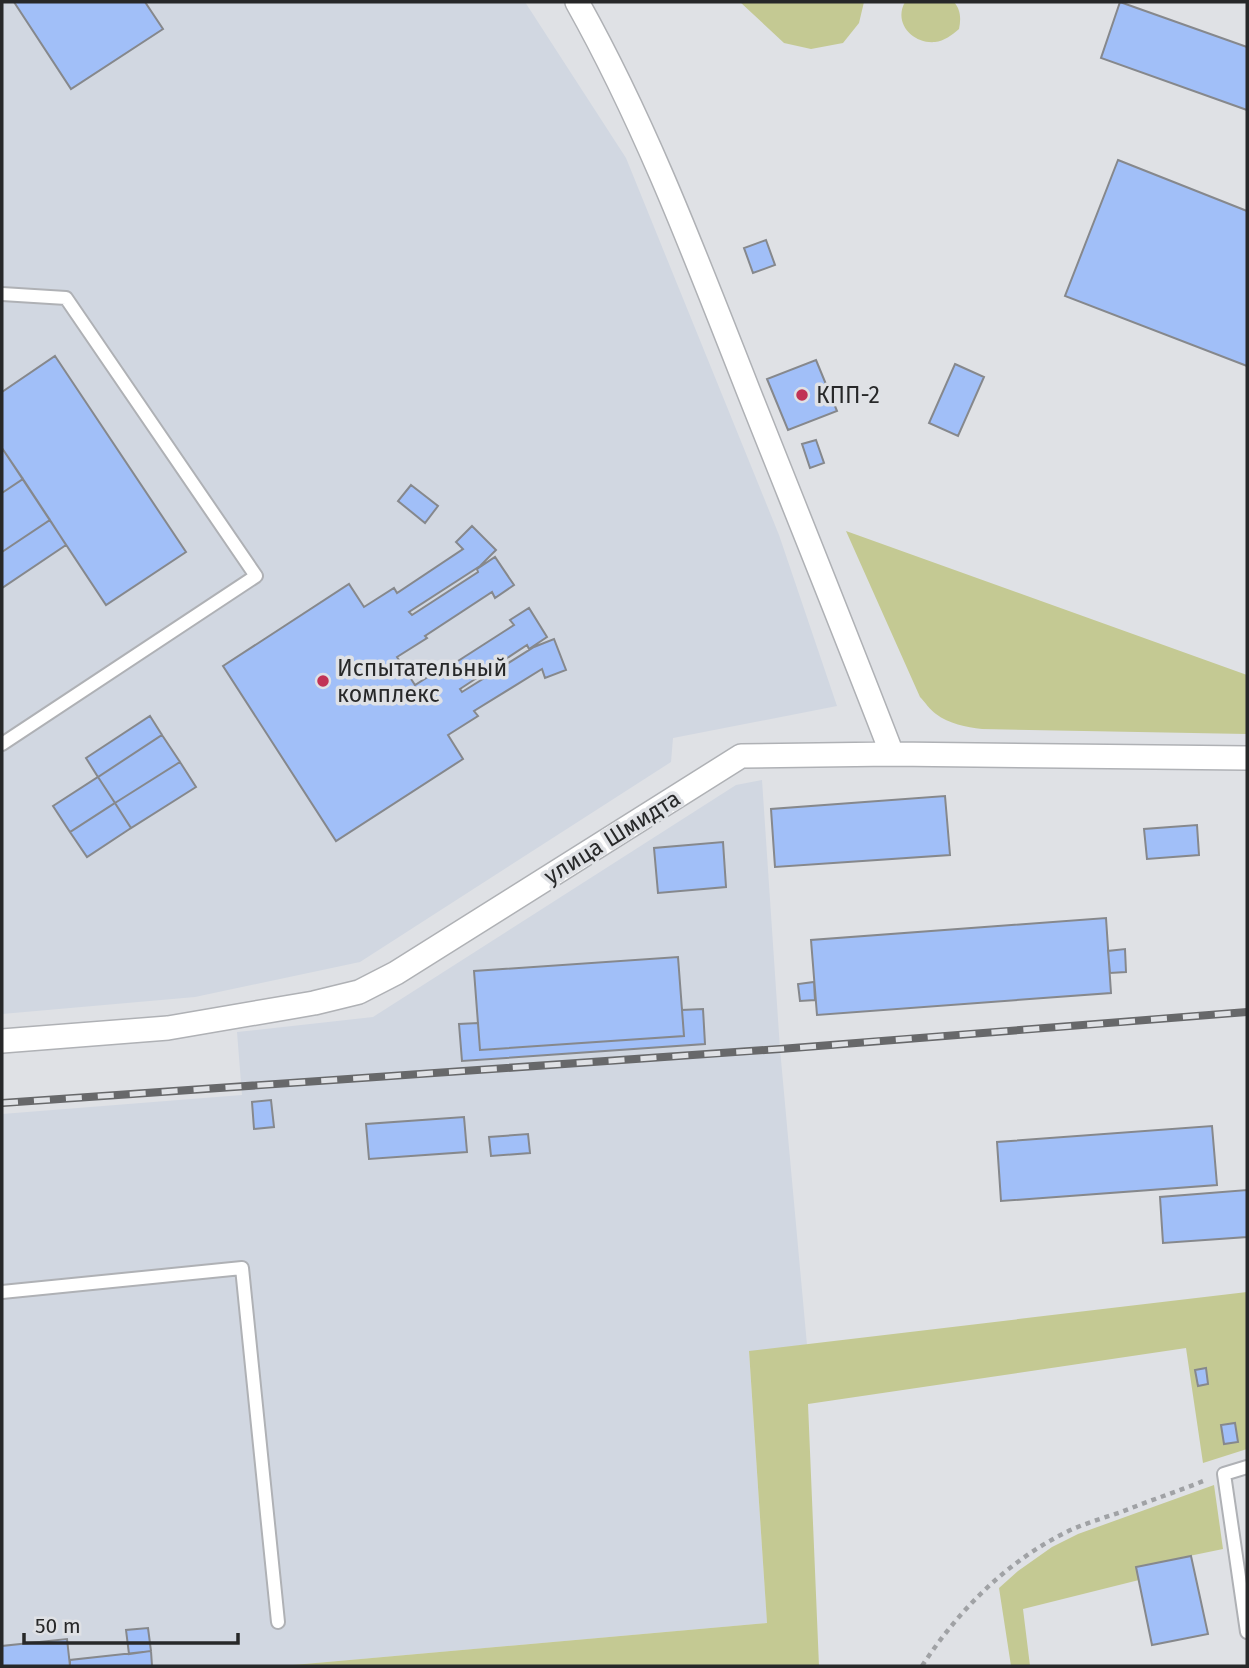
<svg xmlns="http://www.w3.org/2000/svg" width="1249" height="1668" viewBox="0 0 1249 1668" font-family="'Fira Sans',sans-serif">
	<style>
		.built { fill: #d1d7e1 }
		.green { fill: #c4c993 }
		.building { fill: #a1bff8; stroke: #86888c; stroke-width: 2 }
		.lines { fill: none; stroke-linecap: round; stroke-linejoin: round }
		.lane-casing { stroke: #afb1b5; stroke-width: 16 }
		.street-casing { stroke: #afb1b5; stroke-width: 26 }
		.path { stroke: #a0a2a5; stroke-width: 4.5; stroke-dasharray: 5 5; stroke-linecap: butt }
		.lane { stroke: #fff; stroke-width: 12 }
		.street { stroke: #fff; stroke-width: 23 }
		.rail-casing { stroke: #67686a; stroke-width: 8 }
		.rail { stroke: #dfe1e5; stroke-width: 5; stroke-dasharray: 16; stroke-linecap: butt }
		.poi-dot { fill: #c13255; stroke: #dfe1e5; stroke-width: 2.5 }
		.labels { text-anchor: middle; stroke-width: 7; stroke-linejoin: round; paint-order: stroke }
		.poi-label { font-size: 23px; fill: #272829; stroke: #dfe1e5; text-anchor: start }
		.street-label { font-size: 23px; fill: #272829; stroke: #dfe1e5 }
	</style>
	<rect width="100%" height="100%" fill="#dfe1e5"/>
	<!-- built -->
	<path class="built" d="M2 2H525L626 158 779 535 837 706 673 738 671 762 360 962 195 997 2 1014Z
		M762 780 780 1049 807 1345 749 1352 767 1623 282 1666H2V1114L242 1095 237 1032 373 1017 736 785Z"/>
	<!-- green -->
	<path class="green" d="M740 2H864L859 23 843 43 811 49 784 43Z
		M905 2H954C961 10 961 19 959 29 952 35 944 41 935 42 913 44 893 23 905 2Z
		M846 531 1247 675V734L982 729C966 727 949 724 936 714 930 710 925 702 920 697Z
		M1247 1292V1449L1203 1463 1186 1348 808 1404 819 1666H282L767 1623 749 1351Z
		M1214 1485 1223 1549 1136 1567 1139 1580 1023 1609 1030 1666H1011L999 1588 1018 1571 1052 1547 1078 1534Z"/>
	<!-- building -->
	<path class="building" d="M14 2H145L163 29 71 89Z
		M1120 2 1247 47V110L1101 58Z
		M1118 160 1247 211V366L1065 296Z
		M766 240 775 265 753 273 744 248Z
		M55 356 186 552 106 605 2 448V392Z
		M816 360 837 411 788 430 767 379Z
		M955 364 984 377 958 436 929 423Z
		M816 440 824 463 810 468 802 444Z
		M2 448 23 479 2 493Z
		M23 479 50 520 2 552V493Z
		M411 485 438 506 425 523 398 501Z
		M50 520 66 545 2 588V552Z
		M472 526 496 550 480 566 409 612 412 615 478 572 477 569 495 557 514 585 495 598 492 592 425 636 427 638 397 657 415 685 445 666 447 668 514 625 510 620 529 608 547 637 529 649 527 645 460 689 462 692 534 647 554 639 566 670 545 678 542 669 474 711 478 716 448 735 463 759 336 841 223 666 349 584 364 607 394 588 397 593 463 549 456 542Z
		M150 716 162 735 98 777 86 758Z
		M162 735 180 762 115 803 98 777Z
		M180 762 196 787 131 828 115 803Z
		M98 777 115 803 70 832 53 806Z
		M945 796 950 855 775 867 771 809Z
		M115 803 131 828 87 857 70 832Z
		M1197 825 1199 855 1147 859 1144 829Z
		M723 842 726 887 658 893 654 848Z
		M1106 918 1111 993 817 1015 811 940Z
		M1125 949 1126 972 1110 973 1108 951Z
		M678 957 684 1036 480 1050 474 971Z
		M814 982 815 1000 800 1001 798 984Z
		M703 1009 705 1044 462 1061 459 1024 478 1023 480 1050 684 1036 682 1010Z
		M271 1100 274 1127 254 1129 252 1102Z
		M464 1117 467 1152 369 1159 366 1124Z
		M1212 1126 1217 1185 1001 1201 997 1142Z
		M528 1134 530 1153 491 1156 489 1137Z
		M1247 1190V1237L1163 1243 1160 1197Z
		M1206 1368 1208 1384 1198 1386 1195 1370Z
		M1235 1423 1238 1442 1224 1444 1221 1425Z
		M1191 1556 1208 1634 1152 1645 1136 1567Z
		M148 1628 151 1651 129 1654 126 1630Z
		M67 1639 70 1666H2V1646Z
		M151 1651 152 1666H70V1660Z"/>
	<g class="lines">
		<defs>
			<path id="lane" d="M2 294 66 298 256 576 2 744
				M2 1292 242 1268 278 1622
				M1247 1467 1224 1474 1247 1632"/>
			<path id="street" d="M577 2C646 125 696 258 748 390 796 511 845 632 892 754
				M2 1041 168 1028 314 1003 359 992 396 973 741 756 892 754 1247 758"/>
		</defs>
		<!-- lane casing -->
		<use href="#lane" class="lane-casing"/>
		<!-- street casing -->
		<use href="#street" class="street-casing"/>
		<!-- path -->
		<path class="path" d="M922 1666C960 1608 1011 1557 1075 1528 1090 1522 1106 1517 1121 1512 1149 1501 1178 1491 1206 1480"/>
		<!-- lane -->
		<use href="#lane" class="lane"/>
		<!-- street -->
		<use href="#street" class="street"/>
		<defs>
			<path id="rail" d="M2 1103 780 1049 1247 1012"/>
		</defs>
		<!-- rail casing -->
		<use href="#rail" class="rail-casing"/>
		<!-- rail -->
		<use href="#rail" class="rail"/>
	</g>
	<!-- markers -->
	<g class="poi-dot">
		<circle cx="802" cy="395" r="7"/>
		<circle cx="323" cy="681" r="7"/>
	</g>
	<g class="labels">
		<!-- poi labels -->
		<g class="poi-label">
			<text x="816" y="403">КПП-2</text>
			<text x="337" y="676">Испытательный<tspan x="337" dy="26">комплекс</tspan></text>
		</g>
		<!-- street labels -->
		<g class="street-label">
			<text transform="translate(612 837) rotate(-32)" y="8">улица Шмидта</text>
		</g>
	</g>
	<!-- border -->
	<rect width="1249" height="1668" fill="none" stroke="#272829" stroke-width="7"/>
	<!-- scale -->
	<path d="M24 1633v10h214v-10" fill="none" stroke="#272829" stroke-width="3.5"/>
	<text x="35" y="1633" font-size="21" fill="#272829" stroke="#dfe1e5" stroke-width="5" paint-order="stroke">50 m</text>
</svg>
